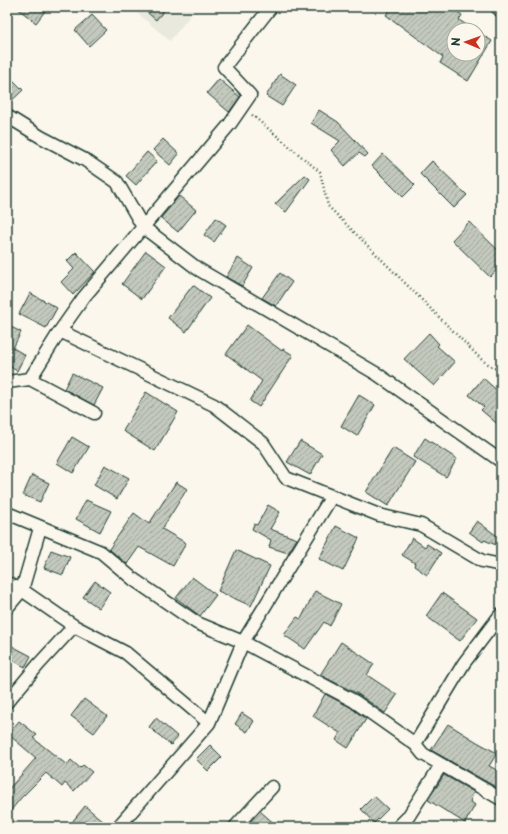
<svg xmlns="http://www.w3.org/2000/svg" width="508" height="834" viewBox="0 0 508 834" font-family="'Playpen Sans',sans-serif">
	<style>
		.built { fill: #eae9de }
		.building { fill: url(#building-hatch); stroke: #1f3d34 }
		.lines { fill: none; stroke-linecap: round; stroke-linejoin: round }
		.street-casing { stroke: #1f3d34; stroke-width: 15 }
		.path { stroke: #1f3d34; stroke-width: 2.5; stroke-dasharray: 1 3; stroke-linecap: butt }
		.street { stroke: #fbf7ec; stroke-width: 12 }
	</style>
	<defs>
		<pattern id="building-hatch" width="6" height="6" patternUnits="userSpaceOnUse"><rect width="6" height="6" fill="#c4c9be"/><path d="M-1 1l2-2M0 6l6-6M5 7l2-2" fill="none" stroke="#9fa49b"/></pattern>
	</defs>
	<rect width="100%" height="100%" fill="#fbf7ec"/>
	<filter id="ink" filterUnits="userSpaceOnUse"><feTurbulence type="fractalNoise" baseFrequency=".025" numOctaves="2"/><feDisplacementMap in="SourceGraphic" scale="8" xChannelSelector="R" yChannelSelector="G"/><feConvolveMatrix kernelMatrix="1 2 1 2 8 2 1 2 1" color-interpolation-filters="sRGB"/></filter>
	<g filter="url(#ink)">
		<!-- built -->
		<path class="built" d="M130 7H197L170 41Z"/>
		<!-- building -->
		<path class="building" d="M16 7H48L36 23Z
			M141 7H167L156 20Z
			M391 7H450L462 15 459 20 474 30H454V54H478V32L492 41 468 81 440 63 443 57 386 15Z
			M92 15 106 30 89 46 75 30Z
			M7 74 23 90 7 105Z
			M280 74 296 85 282 106 266 96Z
			M219 79 240 97 229 112 207 93Z
			M319 110 338 122 368 154 365 157 359 153 345 166 331 150 340 141 311 123Z
			M163 139 179 154 170 165 153 150Z
			M147 152 157 161 136 185 126 176Z
			M383 154 415 185 403 197 372 166Z
			M432 161 467 195 454 208 420 174Z
			M305 175 310 179 286 212 275 204Z
			M179 196 196 210 178 232 161 218Z
			M216 218 226 225 214 242 204 235Z
			M469 222 501 253V265L490 277 452 240Z
			M146 251 166 266 142 299 122 284Z
			M76 252 95 272 73 295 61 282 74 269 67 261Z
			M238 258 253 268 242 286 226 277Z
			M280 273 292 282 276 306 262 298Z
			M193 285 210 298 186 332 168 318Z
			M30 293 57 308 46 328 19 314Z
			M7 325 21 332 13 348 25 355 17 371 7 365Z
			M247 325 282 351 283 349 293 355 259 407 250 401 262 381 226 354Z
			M429 333 439 344 437 346 455 362 434 386 404 359Z
			M72 373 103 388 94 405 64 389Z
			M483 378 501 394V427L481 410 484 407 469 395Z
			M146 392 178 412 155 451 123 431Z
			M359 395 375 405 357 436 341 426Z
			M72 437 89 447 73 473 57 463Z
			M425 438 457 459 446 477 413 457Z
			M300 441 322 454 310 475 287 462Z
			M393 448 415 462 388 506 366 492Z
			M105 465 129 478 117 499 94 485Z
			M32 475 49 483 40 502 23 495Z
			M176 482 187 489 162 529 186 543 173 566 139 547 127 564 109 549 134 513 149 524Z
			M86 500 111 511 100 532 76 519Z
			M268 505 280 512 270 529 297 539 288 553 269 547 271 540 252 529 254 524 257 525Z
			M477 521 501 539V547L484 540 483 542 469 532Z
			M336 526 359 538 343 571 319 559Z
			M412 538 425 547 427 544 441 553 427 575 414 566 415 563 402 555Z
			M51 550 70 557 63 575 44 568Z
			M236 550 270 566 251 606 218 591Z
			M192 577 216 595 200 616 176 598Z
			M95 581 110 592 99 608 83 597Z
			M315 591 341 604 330 626 324 622 305 649 284 635 297 617 301 619Z
			M442 593 477 618 460 641 426 616Z
			M341 642 374 664 367 675 397 695 385 713 358 694 320 675Z
			M12 646 31 656 25 667 7 657V654Z
			M325 694 350 707 366 719 348 748 336 740 340 733 313 716Z
			M84 699 107 716 94 733 71 716Z
			M242 713 254 721 247 732 235 724Z
			M156 718 178 737 171 745 149 727Z
			M19 721 37 735 33 738 67 765 71 760 80 768 83 765 92 772 74 791 65 783 62 787 46 773 21 798 7 815V791L36 758 8 734Z
			M448 724 477 742 497 753 489 766 501 772V790L431 750Z
			M210 745 222 757 208 771 196 759Z
			M444 775 474 792 470 801 475 805 465 823 428 800Z
			M374 796 388 809 374 823 361 809Z
			M85 806 110 827H68Z
			M260 811 278 827H245Z"/>
		<g class="lines">
			<defs>
				<path id="street" d="M497 7 501 11
					M7 116 41 137 85 160 117 182 143 227 198 269 377 374 501 461
					M60 331 214 405 263 443 286 478 379 515 421 525 482 561 501 565
					M30 379 94 413
					M7 382 30 379 60 331 84 297 230 124 250 95 224 67 271 7
					M7 513 101 552 133 579 197 623 243 642 354 701 415 744 464 663 501 614
					M7 583 22 590 74 626 126 653 209 723
					M7 608 22 590 40 528
					M7 702 39 664 74 626
					M415 744 423 754 501 799
					M118 827 209 723 243 642 332 496
					M235 827 272 787
					M398 827 408 817 441 765"/>
			</defs>
			<!-- street casing -->
			<use href="#street" class="street-casing"/>
			<!-- path -->
			<path class="path" d="M252 115 320 172 328 206 482 360 494 368 501 369"/>
			<!-- street -->
			<use href="#street" class="street"/>
		</g>
	</g>
	<!-- margin -->
	<rect width="508" height="834" fill="none" stroke="#fbf7ec" stroke-width="24"/>
	<rect x="12" y="12" width="484" height="810" fill="none" stroke="#1f3d34" stroke-width="1.5" filter="url(#ink)"/>
	<!-- north arrow -->
	<g transform="translate(466 42) rotate(272)"><circle r="19" fill="#fbf7ec" stroke="#a3ada2"/>
	<path d="M0-3L7 15L0 10L-7 15Z" fill="#c8321e"/>
	<text y="-6" font-size="11" font-weight="bold" text-anchor="middle" fill="#1f3d34">N</text>
	</g>
</svg>
